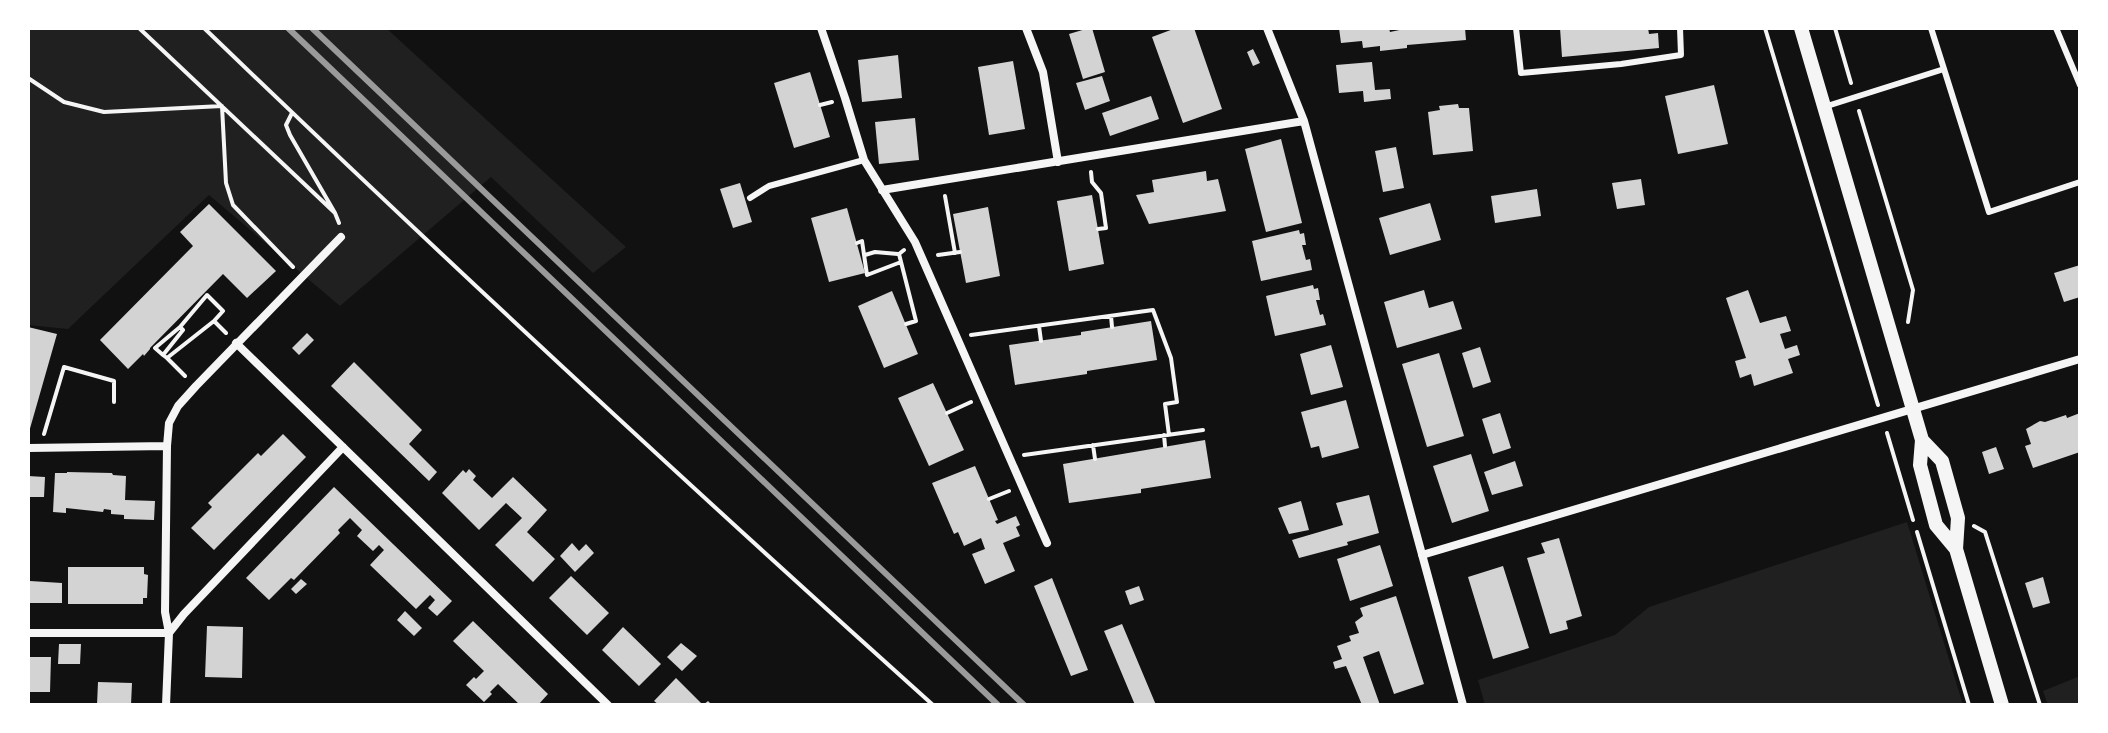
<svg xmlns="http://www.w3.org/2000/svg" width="2108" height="733" viewBox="0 0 2108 733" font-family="'Archivo Narrow',sans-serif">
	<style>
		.green { fill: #202020 }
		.building { fill: #d3d3d3 }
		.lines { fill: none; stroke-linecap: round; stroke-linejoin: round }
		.path { stroke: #f5f5f5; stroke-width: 4 }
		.service { stroke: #f5f5f5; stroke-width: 6 }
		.minor { stroke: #f5f5f5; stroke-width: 8 }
		.tertiary { stroke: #f5f5f5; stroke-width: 14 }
		.rail { stroke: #9a9a9a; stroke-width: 6 }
	</style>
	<rect width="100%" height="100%" fill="#111"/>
	<!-- green -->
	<path class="green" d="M28 28H386L626 247 593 273 491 177 340 306 209 195 68 329 28 325Z
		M1907 522 1963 705H1485L1478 680 1615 635 1649 607Z
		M2080 676V705H2048L2043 691Z"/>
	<!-- building -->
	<path class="building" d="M1089 28H1092L1105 72 1083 79 1069 34Z
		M1176 28H1194L1222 109 1183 123 1152 37Z
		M1339 28H1389L1390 32 1409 28H1465L1466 40 1407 45V48L1380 51V46L1363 48 1362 41 1341 43Z
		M1560 28H1648L1649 34 1658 33 1659 48 1562 57Z
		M1253 49 1260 63 1253 66 1247 52Z
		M898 55 902 98 862 102 858 60Z
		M1013 61 1025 129 989 135 978 67Z
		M1372 62 1375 90 1390 89 1391 99 1364 102 1363 91 1339 93 1336 65Z
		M810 72 830 137 794 148 774 83Z
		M1102 76 1110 101 1085 110 1076 83Z
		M1714 85 1728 144 1678 154 1665 96Z
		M1151 96 1159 119 1110 136 1102 113Z
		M1458 104 1459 108H1469L1473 151 1433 155 1428 112 1440 110 1439 106Z
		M915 118 919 160 879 164 875 122Z
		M1281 139 1302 223 1266 232 1245 149Z
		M1396 147 1404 188 1383 192 1375 151Z
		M1206 171 1207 181 1218 179 1226 211 1149 224 1136 195 1154 192 1152 180Z
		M1641 179 1645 205 1617 209 1612 183Z
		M740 183 752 222 733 228 720 189Z
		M1537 189 1541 216 1495 223 1491 196Z
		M1092 195 1104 264 1069 271 1057 201Z
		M1430 203 1441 240 1390 255 1379 218Z
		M209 204 276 271 247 298 223 274 150 348V349L144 356 143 354 128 369 100 340 193 246 180 232Z
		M988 207 1000 276 966 283 953 214Z
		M847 208 865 273 829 282 811 218Z
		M1299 230 1300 234 1304 233 1306 245H1302L1306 260 1310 259 1312 270 1261 281 1252 241Z
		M2080 265V297L2064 302 2054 273Z
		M1313 285 1314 289 1318 288 1320 300H1316L1320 315 1323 314 1326 325 1275 336 1266 296Z
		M1424 290 1429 308 1453 301 1462 329 1397 348 1384 302Z
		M1748 290 1760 323 1786 316 1791 331 1780 334 1785 349 1797 345 1800 355 1788 359 1793 373 1754 386 1751 374 1740 378 1735 361 1746 358 1726 298Z
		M892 291 918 354 884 368 858 306Z
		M1151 321 1157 360 1087 371V374L1015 385 1009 345 1081 335V332Z
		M28 327 57 334 29 432H28Z
		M307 333 314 340 299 355 292 348Z
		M1331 345 1343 387 1311 395 1300 354Z
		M1480 347 1491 382 1473 388 1462 353Z
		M1439 353 1464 436 1427 447 1402 364Z
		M354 362 422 430 409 444 437 472 429 481 331 386Z
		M933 383 964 450 929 466 898 398Z
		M1346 400 1359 448 1322 458 1319 446 1311 448 1301 412Z
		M1500 413 1511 448 1493 454 1482 419Z
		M2080 413V452L2033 468 2025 446 2031 444 2026 429 2040 421 2045 422 2066 415 2067 418Z
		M283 434 306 457 214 550 191 528 212 507 208 503 258 453 261 456Z
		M1205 440 1211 478 1141 489V493L1069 503 1063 464Z
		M1996 447 2004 469 1989 474 1982 452Z
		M1471 454 1489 511 1452 523 1433 466Z
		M1515 461 1523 486 1492 495 1484 472Z
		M975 466 998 520 995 521 997 524 1016 516 1020 525 1016 527 1020 536 1003 543 1015 571 985 584 972 554 985 549 981 538 964 546 958 532 954 534 932 483Z
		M469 469 476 476 473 480 492 498 513 477 547 510 527 532 555 559 533 582 495 545 522 518 506 503 479 530 442 493 463 470 466 473Z
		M67 472 112 473 113 475 126 476 125 500 155 501 154 520 124 519V515L111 514V510L104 509 103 512 66 508V513L53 512 55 473H67Z
		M28 476 45 477 44 497H28Z
		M334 487 452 601 437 616 428 608 435 600 430 595 416 609 370 565 384 550 379 545 373 551 357 536 362 530 350 518 338 530 340 533 294 580 291 578 269 600 246 578Z
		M1369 495 1379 533 1347 542 1348 545 1299 558 1292 540 1343 525 1336 503Z
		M1301 501 1309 530 1289 534 1278 508Z
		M1559 538 1582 616 1566 621 1568 629 1550 634 1527 558 1545 553 1541 543Z
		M572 543 579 551 586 544 594 553 575 572 560 556Z
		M1380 545 1393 586 1350 601 1337 559Z
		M1503 566 1529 648 1493 659 1468 577Z
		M68 567H144V574L148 575 147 598H143V604H68Z
		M571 576 609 613 587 635 549 598Z
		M2043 577 2050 603 2033 608 2025 583Z
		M1052 578 1088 670 1071 676 1034 586Z
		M301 579 307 584 296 594 291 589Z
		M30 581 62 583V603H29Z
		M1139 586 1144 600 1130 605 1125 591Z
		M1396 596 1424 684 1394 694 1379 651 1363 657 1380 705H1362L1346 666 1335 669 1333 662 1342 659 1337 646 1351 641 1349 636 1359 633 1355 622 1363 616 1360 608Z
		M405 611 422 628 414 636 397 620Z
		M473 621 548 694 538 705H520L498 684 490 692 492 694 484 702 466 685 474 677 476 679 484 671 453 641Z
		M1122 624 1156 705H1135L1104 631Z
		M207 626 243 627 242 678 205 677Z
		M623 627 661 664 639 686 602 650Z
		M681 643 697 656 682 671 667 657Z
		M59 644H81L80 664H58Z
		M28 657H51L50 692H28Z
		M676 678 703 705 708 701 712 705H659L654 701Z
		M98 682 132 683 131 705H97Z"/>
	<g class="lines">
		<!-- path -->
		<path class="path" d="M139 28 335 213
			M204 28C443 258 686 483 933 705
			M1765 28 1878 405
			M1835 28 1851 83
			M28 78 64 102 104 112 222 106 226 183 233 205 293 267
			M820 105 832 102
			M1859 111 1913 290 1908 322
			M292 113 286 125 290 135 335 213 339 223
			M1091 172 1092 182 1101 193 1106 228 1098 229
			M945 196 955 253
			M857 243 862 241 867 275 901 262
			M904 250 899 254 916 321 906 324
			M865 255 875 252 898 254
			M938 255 960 252
			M1111 316 1112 327
			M214 321 223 311 207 295 180 327 183 330 163 355 167 358 214 321 226 333
			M1039 326 1041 341
			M971 335 1153 310 1171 358 1177 402 1165 404 1169 435
			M163 355 155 348 180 327
			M167 358 185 376
			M947 413 971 402
			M1887 433 1913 520
			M44 434 64 367 114 381V402
			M1164 435 1165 446
			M1093 445 1095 459
			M1024 455 1203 430
			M989 499 1009 491
			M1974 526 1985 532 2040 705
			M1917 532 1969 705"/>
		<!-- service -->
		<path class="service" d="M1516 28 1521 73 1621 64 1681 55 1680 28
			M1931 28 1944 69
			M2056 28 2080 85
			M1824 107 1944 69 1989 212 2080 182
			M750 198 769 186 864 160"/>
		<!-- minor -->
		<path class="minor" d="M821 28 845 98 864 160 915 242 1047 543
			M1026 28 1043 72 1058 162
			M1267 28 1304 121 1463 705
			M882 190 1304 121
			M236 343 608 705
			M28 448 167 446
			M1422 555 2080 359
			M28 633H169
			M169 633 184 614 343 447
			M166 705 169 633 165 612 167 446 169 423 178 406 196 386 341 237"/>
		<!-- tertiary -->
		<path class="tertiary" d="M1801 28 1922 440 1920 465 1936 525 1956 549
			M1922 440 1942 461 1958 518 1956 549 2002 705"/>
		<!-- rail -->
		<path class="rail" d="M288 28 998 705
			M312 28 1024 705"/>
	</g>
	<!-- border -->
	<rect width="2108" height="733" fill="none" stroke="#ffffff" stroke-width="60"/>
</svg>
